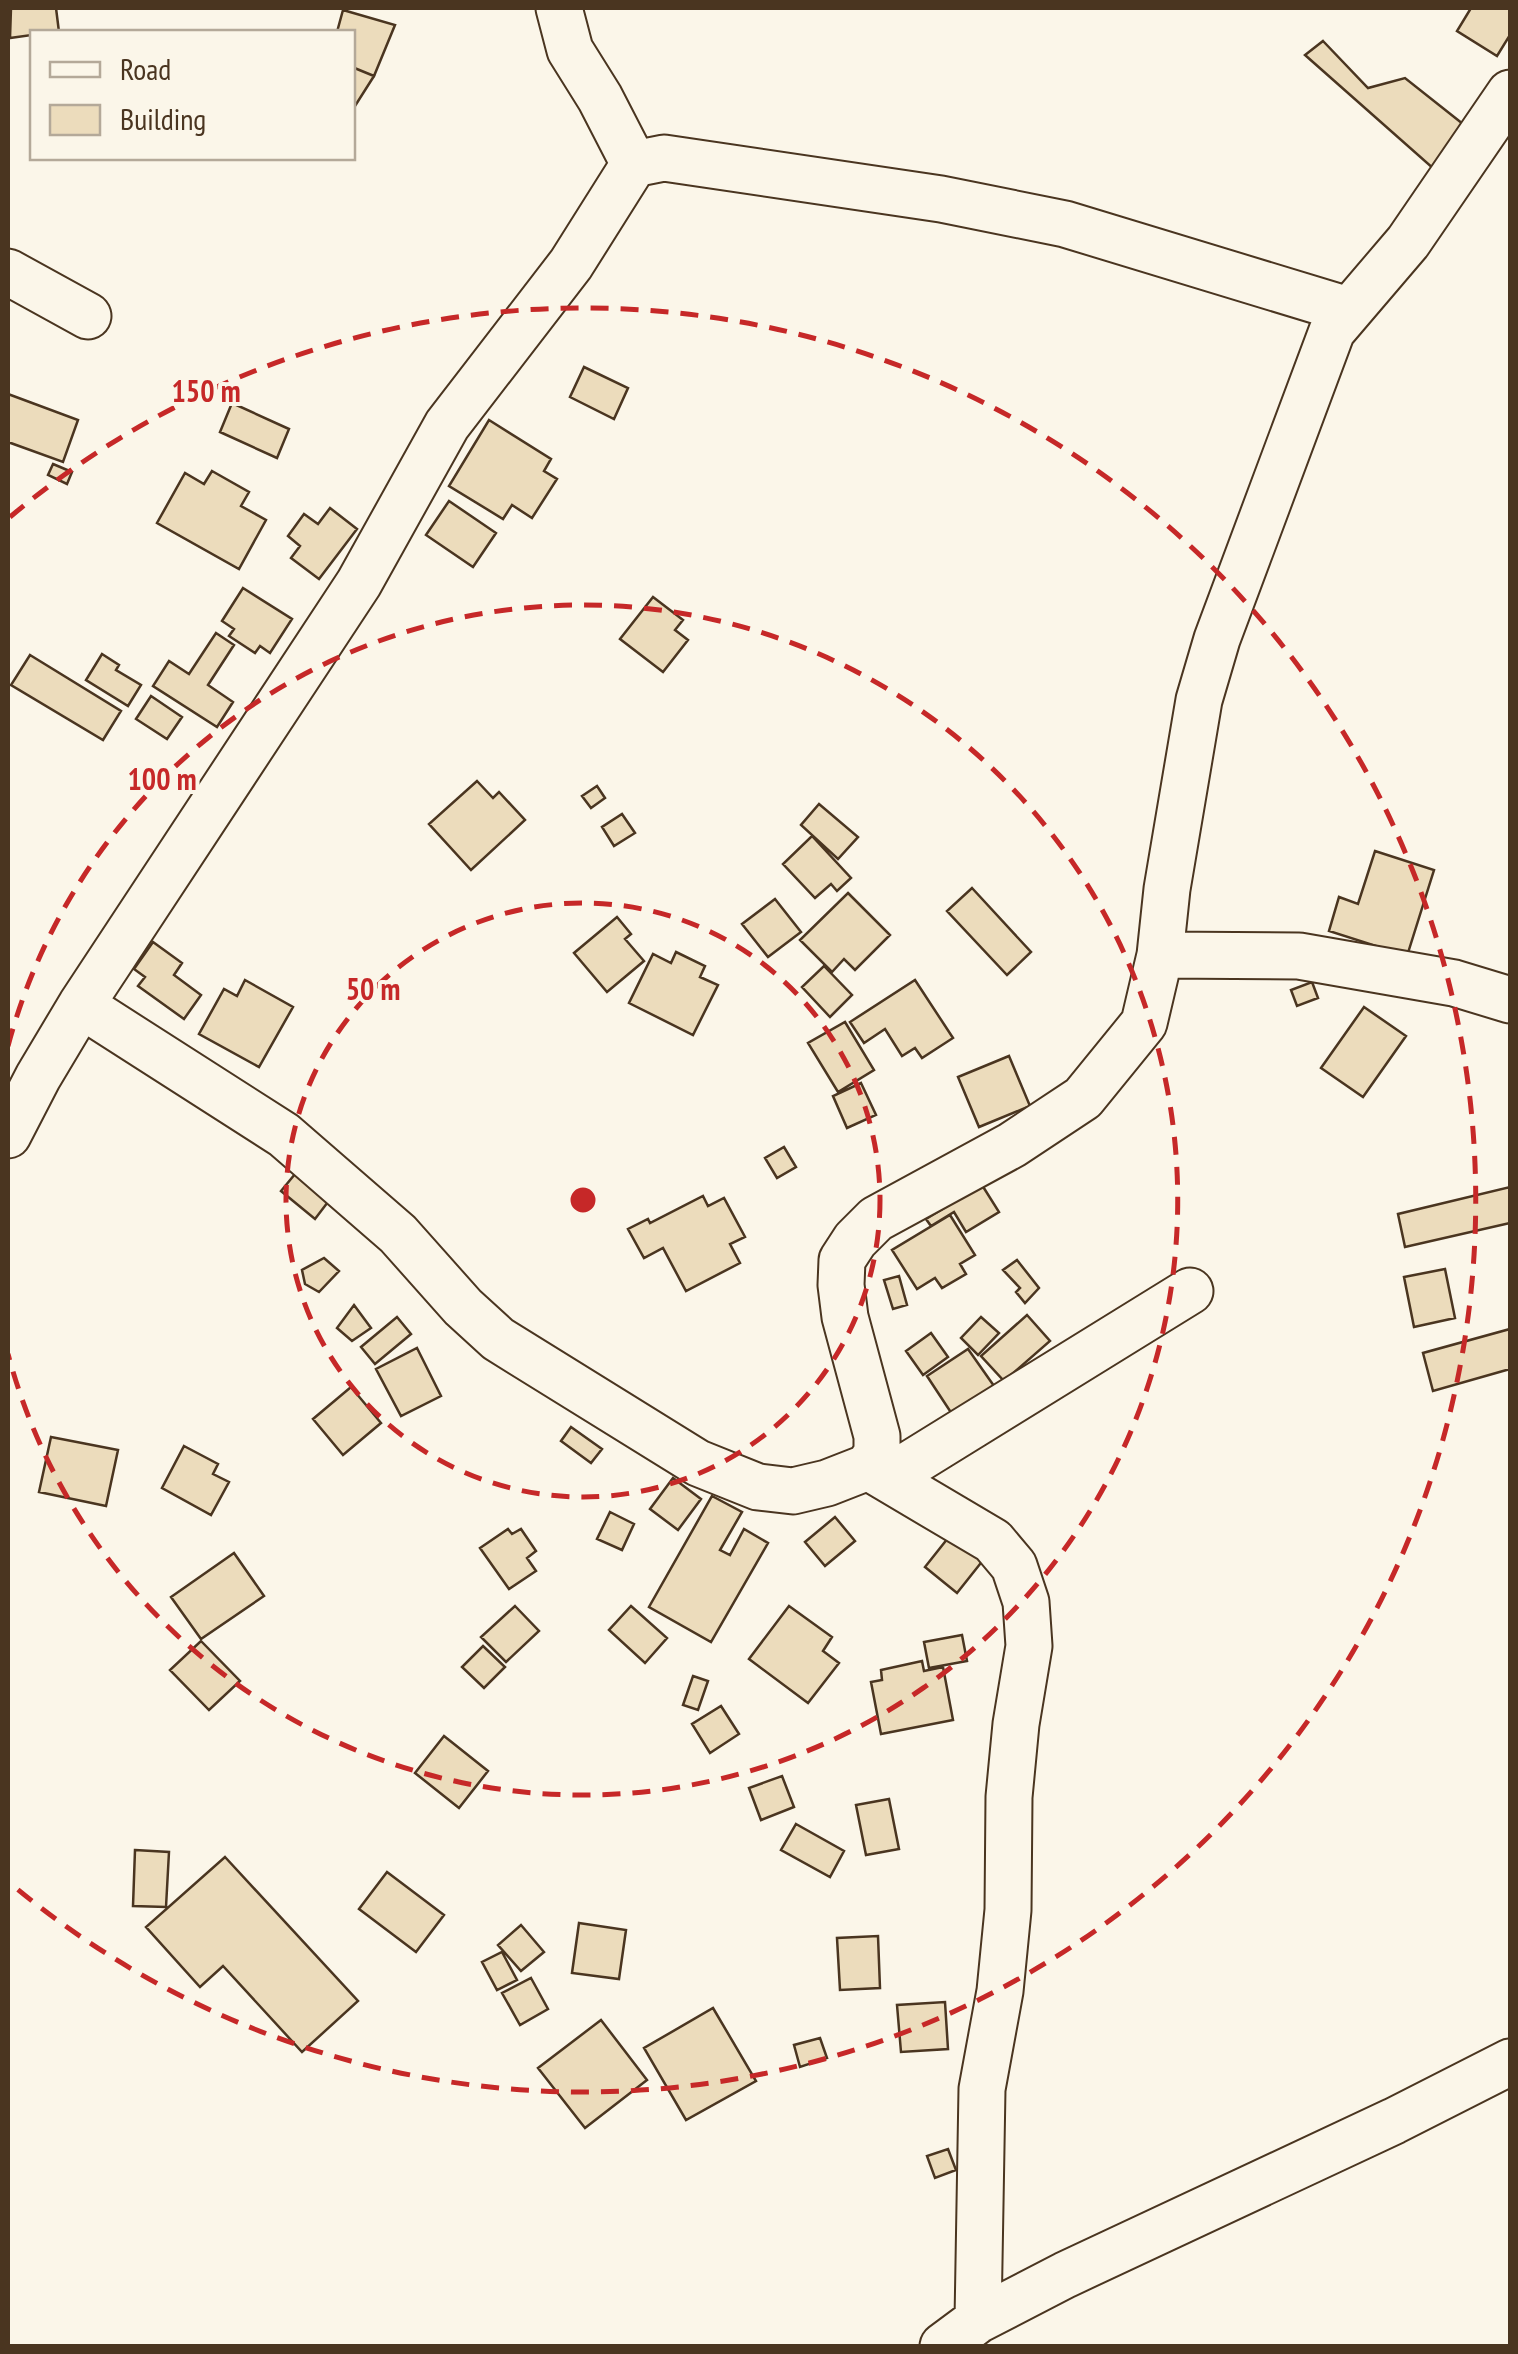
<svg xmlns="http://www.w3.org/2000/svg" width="1518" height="2354" viewBox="0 0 1518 2354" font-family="'PT Sans Narrow',sans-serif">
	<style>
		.building { fill: #ecdcbc; stroke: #4a3520; stroke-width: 2.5 }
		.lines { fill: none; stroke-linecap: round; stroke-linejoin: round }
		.minor-casing { stroke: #4a3520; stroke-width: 49 }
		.minor { stroke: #fbf6e9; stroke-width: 45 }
		.ring { fill: none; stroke: #c62828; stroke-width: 5; stroke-dasharray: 18 12 }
		.centre { fill: #c62828; stroke: #fbf6e9; stroke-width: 5 }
		.ring-label { font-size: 30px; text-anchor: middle; font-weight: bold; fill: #c62828; stroke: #fbf6e9; stroke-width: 8; stroke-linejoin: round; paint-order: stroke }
	</style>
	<rect width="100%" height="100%" fill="#fbf6e9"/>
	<!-- building -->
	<path class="building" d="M11 8H56L59 32H32V35L10 38Z
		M1471 8H1510V35L1497 56 1457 31Z
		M343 10 395 25 374 76 352 67V32H337Z
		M1323 41 1368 88 1405 78 1468 128 1435 170 1305 55Z
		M352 67 374 76 355 106 352 104Z
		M584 367 628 388 614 419 570 397Z
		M8 394 78 420 63 462 8 442Z
		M232 403 289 429 277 458 220 432Z
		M489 420 551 459 544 471 557 479 532 518 512 505 503 519 449 486Z
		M53 464 72 472 67 484 48 475Z
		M212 471 249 492 241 506 266 520 239 569 157 523 185 473 204 484Z
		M449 501 496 533 473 567 426 535Z
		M330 508 357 529 319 579 291 558 300 546 288 536 304 514 318 524Z
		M243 588 292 619 270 653 260 646 255 653 229 636 234 629 222 621Z
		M653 597 683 620 675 630 688 640 663 672 620 639Z
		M216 633 234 645 208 685 233 702 217 727 153 686 169 661 189 674Z
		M102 654 119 665 116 670 141 685 128 706 86 680Z
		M30 655 121 711 103 740 11 685Z
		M151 696 182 717 167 739 136 719Z
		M477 781 493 798 499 792 525 820 471 870 429 824Z
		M597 786 605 798 591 808 582 796Z
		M819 804 858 837 838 859 801 825Z
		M622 814 635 833 614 846 602 827Z
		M812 836 851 878 837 891 831 884 815 898 783 864Z
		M1375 851 1434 870 1407 956 1329 931 1339 897 1358 904Z
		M972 888 1031 952 1007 975 947 911Z
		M848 893 890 935 855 970 844 959 832 972 800 940Z
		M775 899 801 932 768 957 742 924Z
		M617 917 631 934 625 939 644 961 607 992 574 953Z
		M153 942 182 963 174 975 201 995 184 1019 138 986 145 977 134 969Z
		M676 952 705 966 700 977 718 985 693 1035 629 1003 653 954 671 963Z
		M824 966 852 995 830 1017 802 987Z
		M245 980 293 1007 259 1067 199 1034 224 989 237 996Z
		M915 980 953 1038 922 1058 915 1048 902 1056 885 1029 864 1043 850 1022Z
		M1312 982 1318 998 1297 1006 1291 990Z
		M1364 1007 1406 1036 1363 1097 1321 1068Z
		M845 1022 874 1070 838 1092 808 1043Z
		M1009 1056 1030 1106 979 1127 958 1077Z
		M861 1083 876 1115 847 1128 833 1096Z
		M784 1147 796 1167 777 1178 765 1158Z
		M300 1168 334 1194 315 1219 281 1191Z
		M982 1185 999 1212 966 1232 954 1212 931 1226 926 1219Z
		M1510 1187V1223L1405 1247 1398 1214Z
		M703 1196 708 1206 724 1198 745 1237 730 1244 740 1263 686 1291 663 1248 644 1258 628 1229 648 1219 650 1223Z
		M950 1215 975 1255 960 1264 966 1274 942 1288 935 1278 917 1289 892 1250Z
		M324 1258 339 1271 319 1292 305 1284 302 1270Z
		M1017 1260 1039 1288 1025 1303 1016 1292 1020 1288 1003 1270Z
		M1445 1269 1455 1318 1414 1327 1404 1277Z
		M899 1276 907 1305 893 1309 884 1280Z
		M354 1305 371 1328 352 1341 337 1328Z
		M1027 1315 1050 1341 1004 1381 981 1356Z
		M397 1317 411 1334 375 1364 361 1347Z
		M981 1317 999 1333 978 1355 961 1338Z
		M1510 1329V1369L1433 1391 1423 1353Z
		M931 1333 948 1357 923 1375 906 1351Z
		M417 1348 441 1396 401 1416 376 1369Z
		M968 1349 994 1386 952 1414 927 1376Z
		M351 1387 381 1423 343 1455 313 1419Z
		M571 1427 602 1449 591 1463 561 1441Z
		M51 1437 118 1450 106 1506 39 1492Z
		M184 1446 218 1464 213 1474 229 1482 211 1515 162 1488Z
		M673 1478 701 1499 678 1530 650 1509Z
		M712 1496 742 1512 720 1550 730 1555 744 1529 768 1543 711 1642 649 1607Z
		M610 1512 634 1524 622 1550 597 1539Z
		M835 1517 855 1541 825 1566 805 1542Z
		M508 1529 512 1534 521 1529 536 1551 527 1558 536 1571 509 1589 480 1548Z
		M952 1533 984 1559 957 1593 925 1567Z
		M234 1553 264 1596 201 1639 171 1597Z
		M515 1606 539 1631 506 1662 481 1637Z
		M631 1606 667 1638 645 1663 609 1630Z
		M789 1606 832 1637 823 1651 839 1663 808 1703 749 1659Z
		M962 1635 967 1661 929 1668 924 1642Z
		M201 1641 240 1681 209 1710 170 1670Z
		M483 1646 505 1667 484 1688 462 1667Z
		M922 1661 924 1671 943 1667 953 1720 881 1734 871 1682 882 1680 881 1670Z
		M693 1676 708 1681 698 1710 683 1705Z
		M721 1706 739 1734 710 1753 692 1724Z
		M444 1736 488 1771 459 1808 415 1773Z
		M782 1776 794 1807 761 1820 749 1788Z
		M889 1799 899 1849 866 1855 856 1805Z
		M796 1824 844 1851 830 1877 781 1850Z
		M135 1850 169 1852 166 1907 133 1906Z
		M225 1857 358 2001 302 2052 223 1966 200 1987 146 1927Z
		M387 1872 444 1915 416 1952 359 1909Z
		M579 1923 626 1930 619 1979 572 1973Z
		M521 1925 544 1952 521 1971 498 1945Z
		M878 1936 880 1988 840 1990 837 1938Z
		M502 1952 517 1980 497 1990 482 1962Z
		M531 1978 548 2009 520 2025 502 1993Z
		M945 2002 948 2049 901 2052 897 2005Z
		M713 2008 756 2081 686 2120 644 2048Z
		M601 2020 647 2080 585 2128 538 2068Z
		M820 2038 827 2058 800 2067 794 2045Z
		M948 2149 956 2170 935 2178 927 2156Z"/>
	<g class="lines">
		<defs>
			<path id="minor" d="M634 164 664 158 941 199 1065 224 1348 310
				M8 272 88 316
				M1160 955 1299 956 1454 983 1510 1000
				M81 1005 284 1135 398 1234 463 1307 498 1339 698 1463 758 1487 793 1491 827 1483 868 1467 877 1453V1436L845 1317 841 1285 842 1260 855 1240 876 1219 1012 1145 1083 1098 1144 1023 1160 955 1167 889 1199 700 1217 639 1332 331 1408 242 1510 93
				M8 1135 38 1077 81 1005 359 583 447 425 571 264 634 164 600 98 570 50 559 8
				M868 1467 993 1541 1014 1566 1026 1602 1029 1646 1016 1724 1009 1797 1008 1910 1000 1991 982 2089 978 2320 943 2346
				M889 1477 1190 1291
				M978 2320 1065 2275 1394 2121 1510 2062"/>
		</defs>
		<!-- minor casing -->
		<use href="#minor" class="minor-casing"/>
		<!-- minor -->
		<use href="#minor" class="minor"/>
	</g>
	<!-- distance rings -->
	<g class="ring">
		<circle cx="583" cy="1200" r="297"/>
		<path d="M8 1046A595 595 0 1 1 8 1354"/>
		<path d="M10 517A892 892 0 1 1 10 1883"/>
	</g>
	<circle cx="583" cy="1200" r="15" class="centre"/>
	<g class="ring-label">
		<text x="206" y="402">150 m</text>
		<text x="162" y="790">100 m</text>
		<text x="373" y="1000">50 m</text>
	</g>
	<!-- border -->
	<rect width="1518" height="2354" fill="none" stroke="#4a3520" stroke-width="20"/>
	<!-- legend -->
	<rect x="30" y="30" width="325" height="130" fill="#fbf6e9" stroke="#b4a999" stroke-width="2.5"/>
	<rect x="50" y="62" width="50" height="15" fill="#fbf6e9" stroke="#b4a999" stroke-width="2.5"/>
	<text x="120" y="80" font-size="30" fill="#4a3520">Road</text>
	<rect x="50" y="105" width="50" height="30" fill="#ecdcbc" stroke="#b4a999" stroke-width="2.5"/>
	<text x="120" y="130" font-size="30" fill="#4a3520">Building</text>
</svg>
